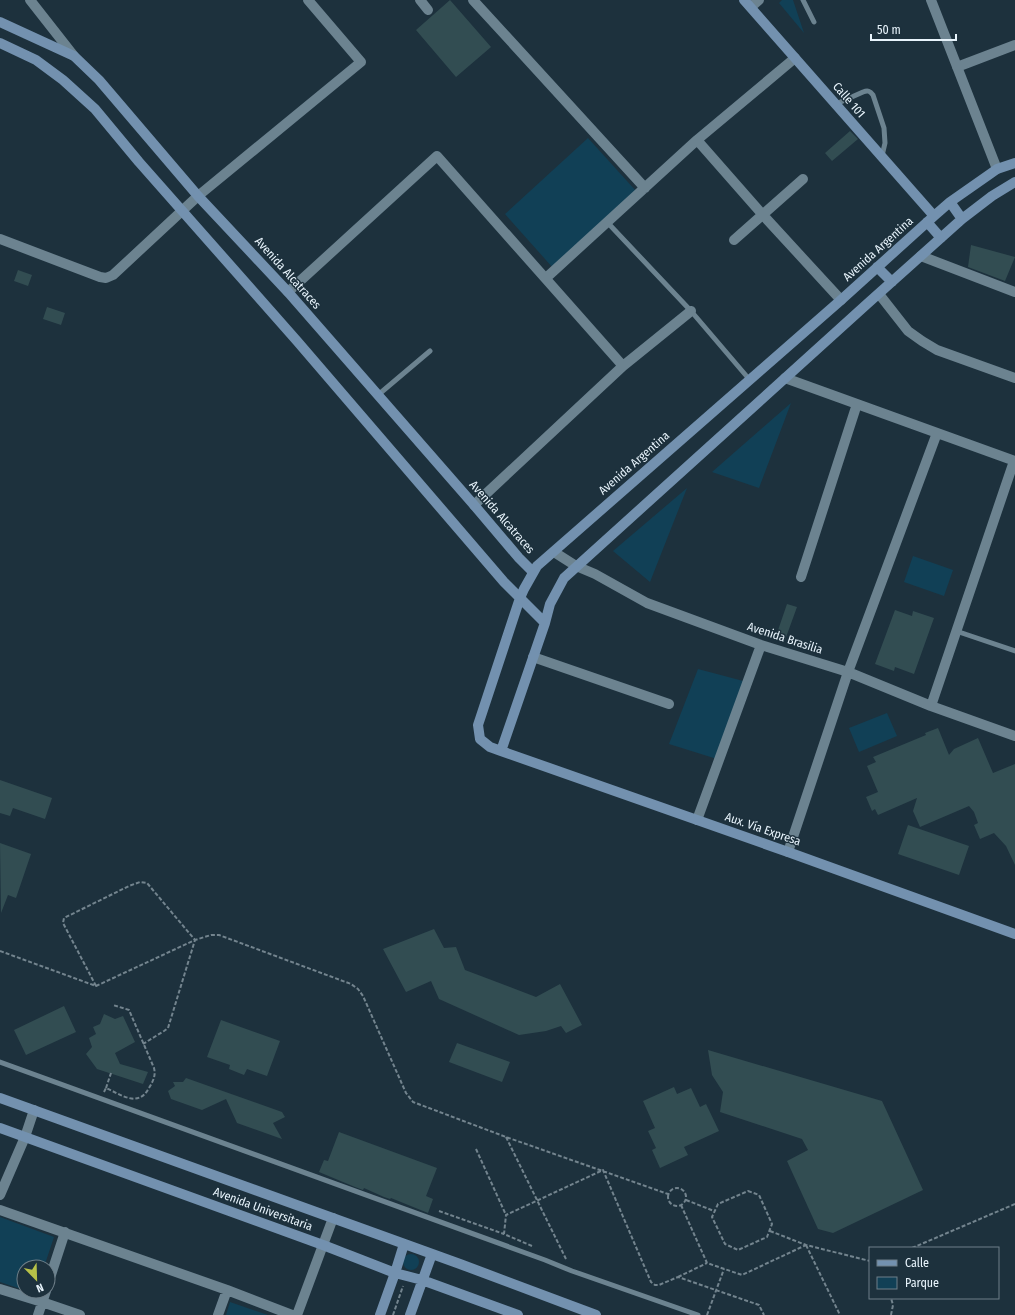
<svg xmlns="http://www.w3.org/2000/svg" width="1015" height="1315" viewBox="0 0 1015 1315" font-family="'Fira Sans Condensed',sans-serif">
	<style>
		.green { fill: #114056 }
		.building { fill: #324d52 }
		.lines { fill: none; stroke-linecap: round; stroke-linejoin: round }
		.path { stroke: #73848e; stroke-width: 2; stroke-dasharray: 4 2; stroke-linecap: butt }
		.lane { stroke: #6c8390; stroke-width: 5 }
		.street { stroke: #6c8390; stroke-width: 10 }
		.secondary { stroke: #7391af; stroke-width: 10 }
		.labels { text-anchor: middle; stroke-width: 3; stroke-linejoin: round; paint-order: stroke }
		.street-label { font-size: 12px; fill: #e8f4fc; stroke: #1d313d }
	</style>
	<rect width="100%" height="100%" fill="#1d313d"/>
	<!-- green -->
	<path class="green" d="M782 0H793L804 33 779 3Z
		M588 138 636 191 553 268 505 214Z
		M791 403 759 488 712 472Z
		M687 488 650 582 613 551Z
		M913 556 953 570 944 596 904 582Z
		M698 669 747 682 717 759 669 744Z
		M887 713 897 736 859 752 849 728Z
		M0 1217 54 1237 44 1267H24V1290L0 1282Z
		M403 1262a8 8 0 1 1 16 0a8 8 0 1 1-16 0Z
		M230 1302 268 1315H226Z"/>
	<!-- building -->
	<path class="building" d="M450 0 491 47 456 77 416 30Z
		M850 131 858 139 832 161 825 153Z
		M971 245 1015 257 1005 281 968 267Z
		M18 270 32 275 28 286 14 281Z
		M47 307 65 313 61 325 43 319Z
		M787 604 797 607 785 640 776 636Z
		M895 610 912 616 913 611 934 618 914 674 895 667 894 671 875 664Z
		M938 728 949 755 954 749 978 738 993 773 1015 764V865L1006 846 994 833 980 839 974 825 978 823 974 812 969 806 920 827 913 811 917 798 878 815 875 809 872 811 866 797 878 792 867 766 876 762 873 757 926 735 925 733Z
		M0 780 52 798 45 819 13 808 10 816 0 813Z
		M908 825 969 846 959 875 898 854Z
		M0 843 31 854 16 898 8 895 1 913Z
		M434 929 444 948 456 947 465 970 536 997 560 984 582 1025 566 1033 561 1026 546 1031 519 1035 439 999 431 981 406 992 383 949Z
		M64 1006 76 1032 26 1055 14 1030Z
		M104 1014 115 1019 123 1016 135 1042 115 1053 120 1064 148 1072 143 1084 97 1069 86 1054 92 1047 89 1038 96 1034 93 1027 100 1024Z
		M221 1020 280 1041 267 1076 247 1069 244 1075 229 1069 230 1065 207 1057Z
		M457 1043 510 1062 502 1082 449 1062Z
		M708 1050 882 1101 923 1190 833 1233 818 1229 787 1161 808 1150 802 1139 720 1112 723 1092 712 1075Z
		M186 1078 282 1112 285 1117 273 1123 282 1139 237 1123 226 1099 202 1110 171 1099 168 1091 175 1086 173 1082H183Z
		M674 1087 677 1094 691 1088 700 1107 706 1104 719 1131 684 1147 688 1155 660 1168 652 1150 656 1148 648 1131 655 1128 643 1101Z
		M339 1132 437 1168 426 1196 433 1199 428 1213 391 1198 390 1199 384 1197 364 1188 363 1190 355 1187 319 1172 324 1160 328 1161Z"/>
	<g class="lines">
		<!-- path -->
		<path class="path" d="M0 951 96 986 195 940 211 935H219L351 984 358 989 363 996 406 1093 413 1102 506 1137 668 1194
			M96 986 63 923 64 918 129 886 140 882 147 883 195 940 168 1028 164 1031 143 1044
			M106 1088 111 1073
			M104 1092 106 1088C122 1095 138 1108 149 1088 153 1081 156 1076 154 1068L129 1010 113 1005
			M506 1137 566 1259
			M476 1149 506 1215
			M668 1197a9 9 0 1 1 18 0a9 9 0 1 1-18 0Z
			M748 1191 759 1195 772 1224 767 1237 738 1250 725 1244 712 1217 718 1204Z
			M686 1200 714 1211
			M681 1205 707 1263 742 1275 806 1245
			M439 1211 504 1234
			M770 1231 806 1245 870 1261
			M806 1245 840 1315
			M532 1246 504 1234 506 1215 603 1170 651 1282 655 1285H659L678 1277 759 1305 764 1315
			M912 1248 1015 1204
			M678 1277 707 1263
			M393 1315 403 1286
			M707 1315 724 1269
			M891 1315 893 1305 891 1298"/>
		<!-- lane -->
		<path class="lane" d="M803 0 814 22
			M836 104 863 92C868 90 870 91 873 95L884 128 885 143 882 156
			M607 222 691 311 749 379
			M378 395 430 351
			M956 631 1015 651
			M0 1062 545 1260 572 1271 698 1315"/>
		<!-- street -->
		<path class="street" d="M30 0 74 56
			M420 0 428 10
			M473 0 645 188
			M931 0 997 169
			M751 7 759 0
			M957 67 1015 45
			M697 140 762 214 841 300
			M0 239 100 277 106 278 113 275 198 196 361 62 308 0
			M734 240 803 179
			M921 256 1015 292
			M546 278 697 140 795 58
			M288 292 437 156 623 366
			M879 294 908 331 922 341 937 350 1015 378
			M785 378 1015 461
			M474 505 623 366 691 311
			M554 552 576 566 595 574 647 603 761 645 848 672 931 706 1015 736
			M801 577 857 404
			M533 657 669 704
			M931 706 1014 461
			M697 820 761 645
			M788 852 848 672 937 433
			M0 1195 25 1137 34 1110
			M0 1210 227 1290 292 1315
			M48 1284 65 1232
			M0 1289 42 1302 80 1315
			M38 1315 46 1291
			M218 1315 227 1290
			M297 1315 333 1218"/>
		<!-- secondary -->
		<path class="secondary" d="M744 0 934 216
			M0 22 74 56 99 80 198 196 288 292 474 505 519 558 533 572
			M0 43 36 60 63 80 95 109 139 162 297 341 504 582 545 623
			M1015 163 997 169 990 174 950 202 934 216 841 300 537 566 524 589 520 598 478 725 480 739 490 747 501 751 788 852 1015 934
			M950 202 962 219
			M927 222 941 238
			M877 267 892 282
			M501 751 545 623 550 604 564 578 867 304 962 219 992 196 1015 182
			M0 1098 460 1264 596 1315
			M0 1128 323 1245 395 1273 422 1280 518 1315
			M380 1315 395 1273 404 1244
			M410 1315 432 1254"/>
	</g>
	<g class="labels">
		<!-- street labels -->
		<g class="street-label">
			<text transform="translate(849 100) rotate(49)" y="4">Calle 101</text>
			<text transform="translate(878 249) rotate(-42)" y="4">Avenida Argentina</text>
			<text transform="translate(288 273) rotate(48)" y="4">Avenida Alcatraces</text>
			<text transform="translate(634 463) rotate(-41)" y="4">Avenida Argentina</text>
			<text transform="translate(502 517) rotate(49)" y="4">Avenida Alcatraces</text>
			<text transform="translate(785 638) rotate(18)" y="4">Avenida Brasilia</text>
			<text transform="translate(763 829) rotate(19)" y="4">Aux. Vía Expresa</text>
			<text transform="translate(263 1209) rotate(20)" y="4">Avenida Universitaria</text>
		</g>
	</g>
	<!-- legend -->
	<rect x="869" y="1247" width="130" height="52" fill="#1d313d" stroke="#6e7f89"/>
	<rect x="877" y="1260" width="20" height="6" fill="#7391af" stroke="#6e7f89"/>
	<text x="905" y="1267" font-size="12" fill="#e8f4fc">Calle</text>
	<rect x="877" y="1277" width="20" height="12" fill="#114056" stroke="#6e7f89"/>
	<text x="905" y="1287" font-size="12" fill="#e8f4fc">Parque</text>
	<!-- north arrow -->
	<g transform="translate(36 1279) rotate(157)"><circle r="19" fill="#1d313d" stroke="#6e7f89"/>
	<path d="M0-3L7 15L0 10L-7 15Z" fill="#b7c148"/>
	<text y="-6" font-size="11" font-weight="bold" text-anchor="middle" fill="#e8f4fc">N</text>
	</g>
	<!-- scale -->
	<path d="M871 34v6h85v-6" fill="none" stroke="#e8f4fc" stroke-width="2"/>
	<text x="877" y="34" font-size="12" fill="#e8f4fc" stroke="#1d313d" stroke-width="3" paint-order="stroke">50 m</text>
</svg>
